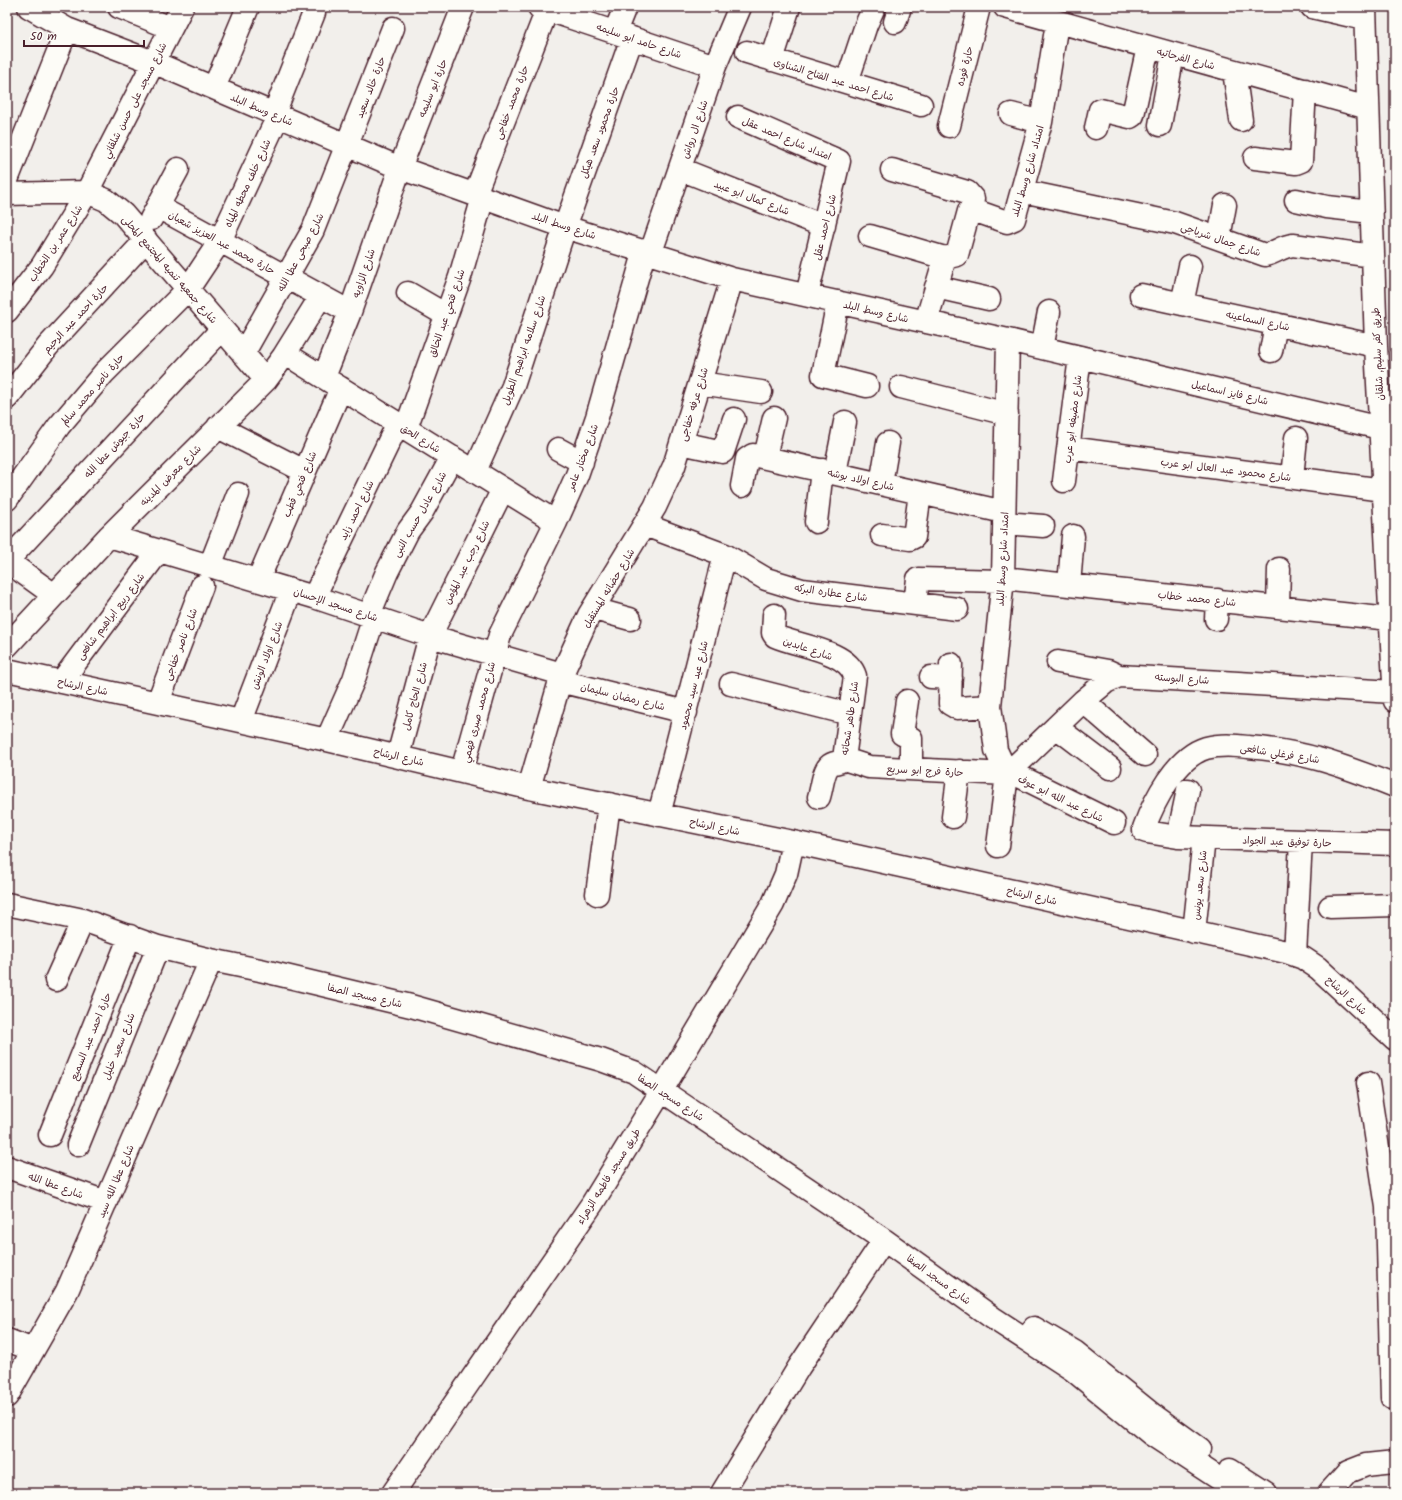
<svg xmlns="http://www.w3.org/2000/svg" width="1402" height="1500" viewBox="0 0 1402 1500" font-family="Kalam,'Playpen Sans Arabic',sans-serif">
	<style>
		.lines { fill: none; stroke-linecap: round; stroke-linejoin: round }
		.minor-casing { stroke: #4a1f2b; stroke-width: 25 }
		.minor { stroke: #fdfcf7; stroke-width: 22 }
		.labels { text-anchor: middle; stroke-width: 4; stroke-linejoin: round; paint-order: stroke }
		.street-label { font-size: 10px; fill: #4a1f2b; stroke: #fdfcf7 }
	</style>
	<rect width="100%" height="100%" fill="#f2efeb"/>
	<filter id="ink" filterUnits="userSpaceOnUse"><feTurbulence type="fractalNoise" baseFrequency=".025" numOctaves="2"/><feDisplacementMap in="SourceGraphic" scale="8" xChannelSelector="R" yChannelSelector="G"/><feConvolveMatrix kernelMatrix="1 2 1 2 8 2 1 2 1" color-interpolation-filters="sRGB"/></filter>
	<g filter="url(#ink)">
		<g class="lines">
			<defs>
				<path id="minor" d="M29 7 67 29 153 62 400 168 565 227 732 279 1008 340 1380 428
					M119 7 171 28
					M539 7 715 66
					M1005 7 1368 108
					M1312 7 1365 19
					M1365 7 1376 346 1395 701
					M895 22 900 7
					M615 32 625 7
					M747 52 921 105
					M772 60 789 7
					M1234 71 1241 120
					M847 82 866 25 874 7
					M214 88 248 7
					M274 114 314 13
					M1011 114 1041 122
					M738 117 839 161 807 295
					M1160 125 1173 54
					M949 126 979 7
					M1096 128 1100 110 1130 117 1133 115 1148 47
					M1255 158 1296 163 1301 161 1305 90
					M680 169 824 226
					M892 170 967 192 973 199 971 210
					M7 180 67 29
					M1022 191 1175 223 1265 255C1275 253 1282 246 1293 245L1373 256
					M7 194 87 192 106 200 123 214 266 380
					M475 194 547 10
					M1296 200 1327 207 1371 212
					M158 207 350 312
					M151 219 178 169
					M870 236 945 258
					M1219 238 1225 205
					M651 252 715 66 740 7
					M936 287 989 299
					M408 293 446 315
					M1141 295 1376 346
					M838 302 823 375 867 386
					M1182 304 1190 266
					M7 311 42 266 87 192 182 7
					M926 322 945 258 957 255 969 211 973 210 1007 222 1014 219 1041 122 1057 23
					M1042 348 1049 312
					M1271 351 1276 324
					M243 354 313 230 393 28
					M286 354 556 522
					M324 377 350 312 400 168 463 7
					M700 383 761 392
					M901 387 1007 414
					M7 398 48 346 146 240
					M218 427 304 471
					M406 428 460 277 483 197
					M681 443 723 452 734 419
					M1069 448 1383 490
					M558 449 582 462
					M765 457 774 418
					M475 471 513 386 565 227 632 38
					M835 473 845 422
					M1292 477 1296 438
					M1064 481 1080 357
					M881 484 888 443
					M742 486 747 459 753 455 1004 512
					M7 499 59 426 104 373 188 289 220 241 278 116
					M816 522 822 470
					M1004 523 1043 526
					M645 525 725 555 766 579 802 590 957 609
					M882 535 910 539 914 537 920 493
					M109 536 314 597 430 636 562 674
					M7 561 222 329
					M7 561 54 595
					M210 566 238 494
					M1003 578 1390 619
					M258 580 341 388
					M1069 585 1073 536
					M314 597 398 423
					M915 603 918 579 1003 581
					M1278 606 1279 569
					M594 609 630 619
					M369 615 387 572 408 531 422 512 452 457
					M774 615 773 633 775 636C797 646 847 650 855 676L844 759C840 764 834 761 829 766 823 772 822 788 819 797
					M1216 619 1217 600
					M7 646 109 536 266 380 283 357 321 296
					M1058 662 1108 671 1119 676
					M951 664 950 704 957 708 990 706
					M7 670 327 740 529 788 793 842 1286 952 1303 958 1318 968 1395 1039
					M931 677 951 678
					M560 681 686 712
					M61 682 159 551
					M731 684 850 714
					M907 701 902 734 911 738V769
					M1083 701 1145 755
					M158 702 202 586
					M241 721 291 590
					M1056 727 1110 768
					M327 740 354 679 374 617
					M398 756 430 636 503 489
					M844 759 869 767 1007 774 1019 776 1114 823
					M462 771 500 635 556 522 577 475 597 417 645 250
					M1007 774 996 750 990 706 1003 578 1008 340
					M1007 774 1083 701 1106 682 1119 676 1394 692
					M1395 786C1344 766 1304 751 1248 747 1234 745 1220 744 1206 748 1176 757 1154 801 1144 828V831L1147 832 1178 837 1395 844
					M529 788 562 674 589 615 655 507 674 466 732 279
					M659 815 725 555
					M953 817 959 771
					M1178 837 1188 790
					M998 846 1007 774
					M597 894 609 804
					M7 904 83 920 158 947 211 960 260 970 411 1006 601 1060 634 1072 884 1240 993 1318 1073 1370 1151 1434 1241 1493
					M1330 907 1395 905
					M1194 932 1204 838
					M1295 955 1301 841
					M56 980 83 920
					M1368 1083 1387 1207 1392 1398
					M50 1135 130 936
					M78 1145 158 947
					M7 1167 106 1202
					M1034 1328 1075 1352 1153 1415 1200 1449
					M7 1340 33 1350
					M7 1396 67 1291 211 960
					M1230 1470 1266 1493
					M393 1493 592 1204 662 1090 773 904 786 874 793 842
					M722 1493 799 1367 884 1240
					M1329 1493 1348 1472 1366 1465 1395 1462"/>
			</defs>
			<!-- minor casing -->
			<use href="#minor" class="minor-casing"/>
			<!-- minor -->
			<use href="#minor" class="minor"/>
		</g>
	</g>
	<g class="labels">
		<!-- street labels -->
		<g class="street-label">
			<text transform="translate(639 40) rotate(19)" y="4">شارع حامد ابو سليمه</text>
			<text transform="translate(1186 58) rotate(15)" y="4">شارع الفرحاتيه</text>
			<text transform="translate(964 66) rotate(-76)" y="4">حارة فوده</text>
			<text transform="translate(834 79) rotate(17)" y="4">شارع احمد عبد الفتاح الشناوى</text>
			<text transform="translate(370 87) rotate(-69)" y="4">حارة خالد سعيد</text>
			<text transform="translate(432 88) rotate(-68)" y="4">حارة ابو سليمه</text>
			<text transform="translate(134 100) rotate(-63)" y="4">شارع مسجد على حسن شلقاني</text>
			<text transform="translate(511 102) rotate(-69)" y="4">حارة محمد خفاجى</text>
			<text transform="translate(262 109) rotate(23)" y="4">شارع وسط البلد</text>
			<text transform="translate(694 129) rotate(-71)" y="4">شارع ال رواش</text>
			<text transform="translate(599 132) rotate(-70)" y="4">حارة محمود سعد هيكل</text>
			<text transform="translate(787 138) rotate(23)" y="4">امتداد شارع احمد عقل</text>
			<text transform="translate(1027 171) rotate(-74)" y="4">امتداد شارع وسط البلد</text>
			<text transform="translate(247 183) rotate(-65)" y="4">شارع خلف محطه المياه</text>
			<text transform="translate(752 197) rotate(21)" y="4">شارع كمال ابو عبيد</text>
			<text transform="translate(564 225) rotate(18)" y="4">شارع وسط البلد</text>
			<text transform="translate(824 227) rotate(-76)" y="4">شارع احمد عقل</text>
			<text transform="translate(1221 239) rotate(19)" y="4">شارع جمال شرباجى</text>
			<text transform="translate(222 242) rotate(29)" y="4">حارة محمد عبد العزيز شعبان</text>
			<text transform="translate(55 243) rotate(-57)" y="4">شارع عمر بن الخطاب</text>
			<text transform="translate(300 252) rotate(-62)" y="4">شارع صبحى عطا الله</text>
			<text transform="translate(170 269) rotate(49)" y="4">شارع جمعيه تنميه المجتمع المحلى</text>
			<text transform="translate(363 273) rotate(-71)" y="4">شارع الزاويه</text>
			<text transform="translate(876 311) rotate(13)" y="4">شارع وسط البلد</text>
			<text transform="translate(446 313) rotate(-71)" y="4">شارع فتحي عبد الخالق</text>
			<text transform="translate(75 318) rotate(-47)" y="4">حارة احمد عبد الرحيم</text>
			<text transform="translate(1258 320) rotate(12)" y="4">شارع السماعينه</text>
			<text transform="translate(523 350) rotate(-71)" y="4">شارع سلامه ابراهيم الطويل</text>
			<text transform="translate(1377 354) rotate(-93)" y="4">طريق كفر سليم, شلقان</text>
			<text transform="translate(92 389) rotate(-49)" y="4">حارة ناصر محمد سالم</text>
			<text transform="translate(1230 392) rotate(13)" y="4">شارع فايز اسماعيل</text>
			<text transform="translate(693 404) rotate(-73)" y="4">شارع عرفه خفاجى</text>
			<text transform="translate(1072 419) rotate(-83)" y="4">شارع مضيفه ابو عرب</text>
			<text transform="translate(421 438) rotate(32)" y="4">شارع الحق</text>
			<text transform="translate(114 445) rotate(-47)" y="4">حارة جيوش عطا الله</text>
			<text transform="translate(582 457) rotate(-69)" y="4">شارع مختار عامر</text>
			<text transform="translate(1226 469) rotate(7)" y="4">شارع محمود عبد العال ابو عرب</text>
			<text transform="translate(170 475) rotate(-45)" y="4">شارع معرض المدينه</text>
			<text transform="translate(861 479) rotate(13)" y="4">شارع اولاد بوشه</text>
			<text transform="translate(299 484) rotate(-67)" y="4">شارع فتحي قطب</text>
			<text transform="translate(356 510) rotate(-64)" y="4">شارع احمد زايد</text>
			<text transform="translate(419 514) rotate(-60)" y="4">شارع عادل حسب النبى</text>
			<text transform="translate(1002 559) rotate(-87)" y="4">امتداد شارع وسط البلد</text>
			<text transform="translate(466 562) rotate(-64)" y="4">شارع رجب عبد المؤمن</text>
			<text transform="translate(608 588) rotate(-59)" y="4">شارع حضانه المستقبل</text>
			<text transform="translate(831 592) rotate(8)" y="4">شارع عطاره البركه</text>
			<text transform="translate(1197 598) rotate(6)" y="4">شارع محمد خطاب</text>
			<text transform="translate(336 604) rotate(18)" y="4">شارع مسجد الإحسان</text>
			<text transform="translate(110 616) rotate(-53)" y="4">شارع ربيع ابراهيم شافعى</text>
			<text transform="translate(180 644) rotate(-69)" y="4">شارع ناصر خفاجى</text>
			<text transform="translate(808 648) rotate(19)" y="4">شارع عابدين</text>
			<text transform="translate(266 655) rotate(-69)" y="4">شارع اولاد الونش</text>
			<text transform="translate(1182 678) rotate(4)" y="4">شارع البوسته</text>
			<text transform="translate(693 685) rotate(-76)" y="4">شارع عيد سيد محمود</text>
			<text transform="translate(83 686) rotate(12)" y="4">شارع الرشاح</text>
			<text transform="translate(414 696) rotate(-75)" y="4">شارع الحاج كامل</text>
			<text transform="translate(623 696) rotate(14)" y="4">شارع رمضان سليمان</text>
			<text transform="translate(478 712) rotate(-75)" y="4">شارع محمد صبرى فهمي</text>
			<text transform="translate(849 718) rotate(-82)" y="4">شارع طاهر شحاته</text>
			<text transform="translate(1280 753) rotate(9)" y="4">شارع فرغلي شافعى</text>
			<text transform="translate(399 756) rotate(13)" y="4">شارع الرشاح</text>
			<text transform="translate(925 770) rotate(3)" y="4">حارة فرج ابو سريع</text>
			<text transform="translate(1061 798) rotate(26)" y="4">شارع عبد الله ابو عوف</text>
			<text transform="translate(715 826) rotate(12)" y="4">شارع الرشاح</text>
			<text transform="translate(1287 841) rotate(2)" y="4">حارة توفيق عبد الجواد</text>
			<text transform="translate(1199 885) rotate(-84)" y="4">شارع سعد يونس</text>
			<text transform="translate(1032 895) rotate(13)" y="4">شارع الرشاح</text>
			<text transform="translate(365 995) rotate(13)" y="4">شارع مسجد الصفا</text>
			<text transform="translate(1347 995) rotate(43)" y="4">شارع الرشاح</text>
			<text transform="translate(90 1036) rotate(-68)" y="4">حارة احمد عبد السميع</text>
			<text transform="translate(118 1046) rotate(-68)" y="4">شارع سعيد خليل</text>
			<text transform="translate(671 1097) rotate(33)" y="4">شارع مسجد الصفا</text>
			<text transform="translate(608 1176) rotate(-58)" y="4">طريق مسجد فاطمه الزهراء</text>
			<text transform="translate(115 1181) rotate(-67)" y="4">شارع عطا الله سيد</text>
			<text transform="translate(56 1185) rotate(20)" y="4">شارع عطا الله</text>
			<text transform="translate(939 1279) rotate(36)" y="4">شارع مسجد الصفا</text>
		</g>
	</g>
	<!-- margin -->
	<rect width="1402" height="1500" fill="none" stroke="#fdfcf7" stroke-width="24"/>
	<rect x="12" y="12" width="1378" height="1476" fill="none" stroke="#4a1f2b" stroke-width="1.5" filter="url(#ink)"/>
	<!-- scale -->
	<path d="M24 40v6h120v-6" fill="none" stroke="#4a1f2b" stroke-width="2"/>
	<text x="30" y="40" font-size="12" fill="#4a1f2b" stroke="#fdfcf7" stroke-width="3" paint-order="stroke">50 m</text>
</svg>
